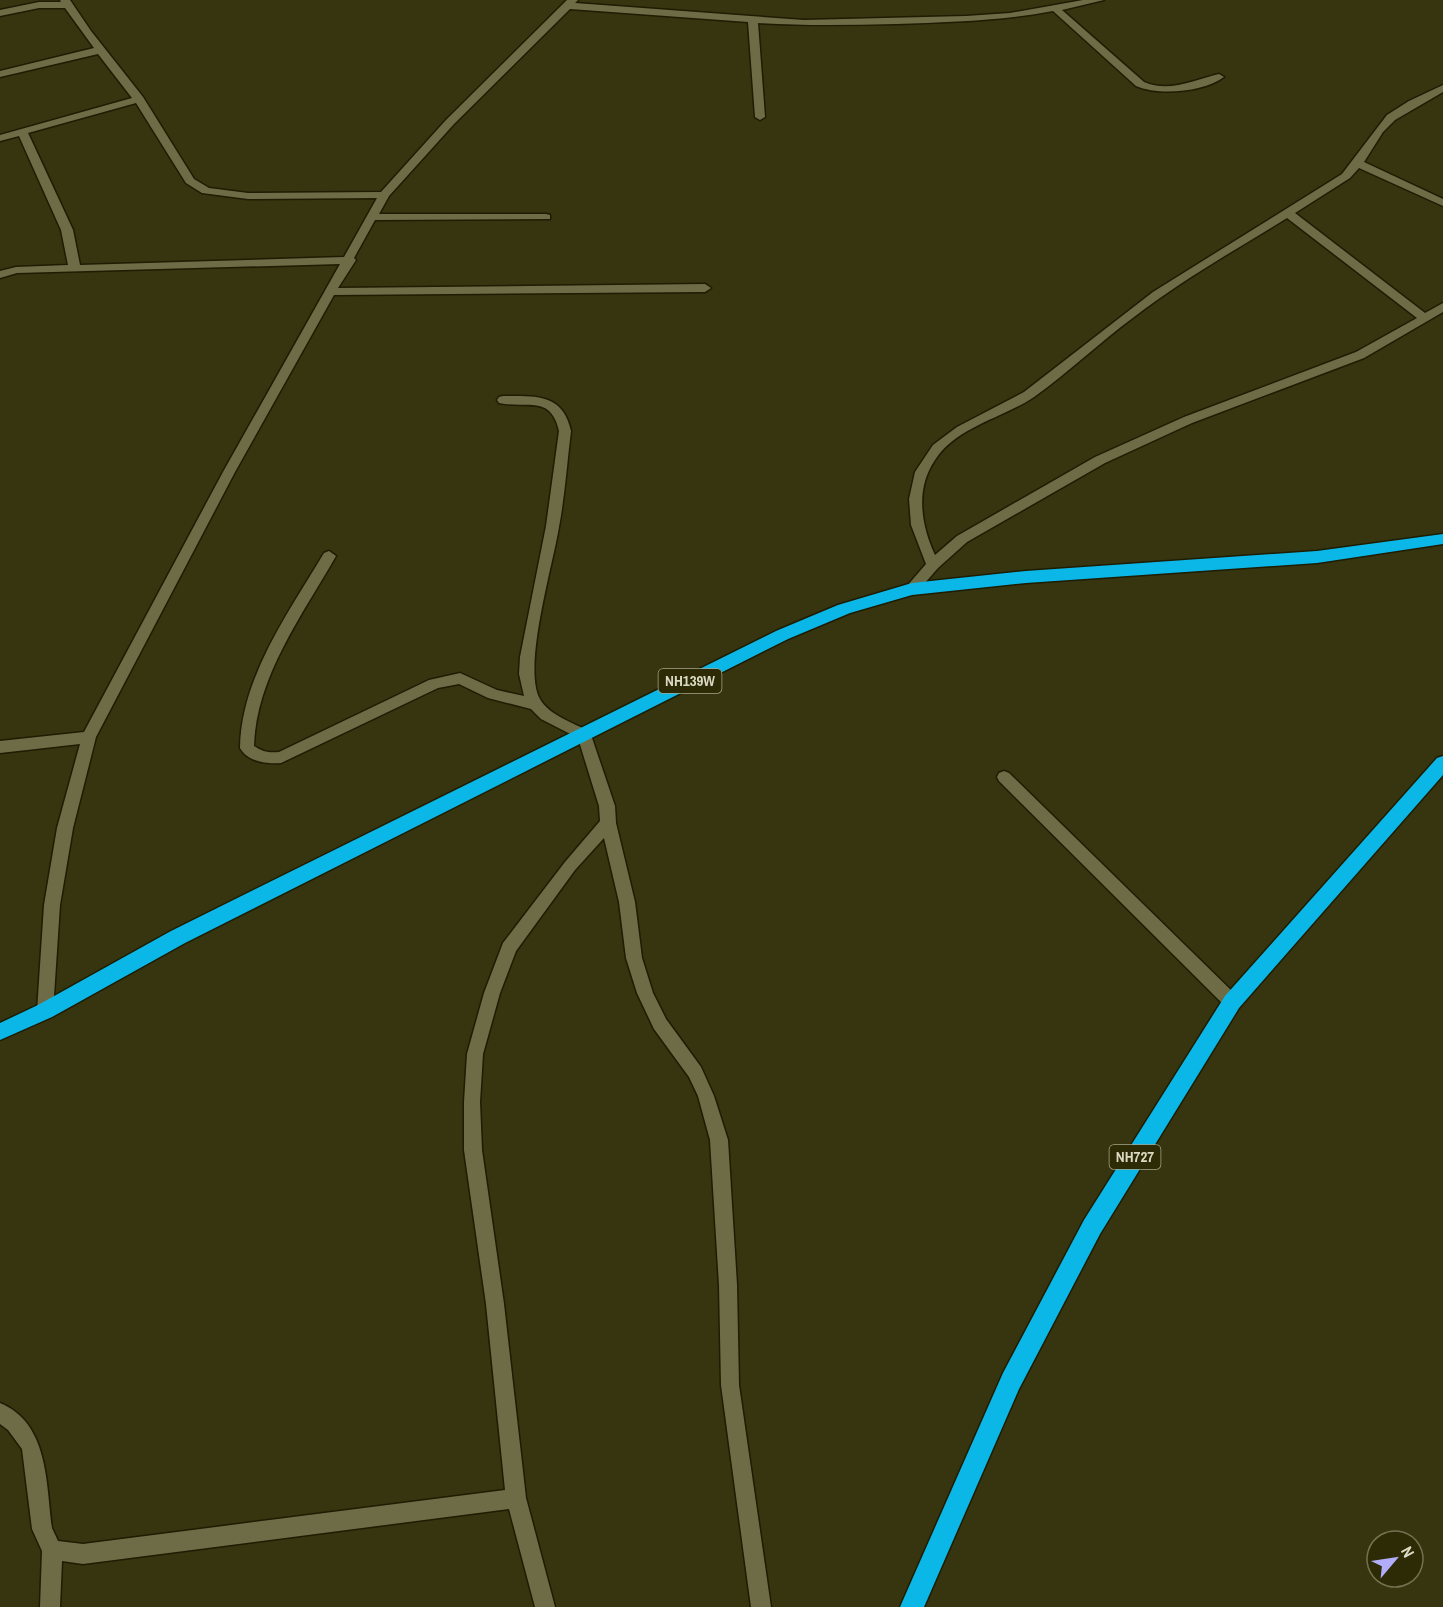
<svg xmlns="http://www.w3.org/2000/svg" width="1443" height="1607" viewBox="0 0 1443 1607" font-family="'Archivo Narrow',sans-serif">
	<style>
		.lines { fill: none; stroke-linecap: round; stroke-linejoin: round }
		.minor-casing { stroke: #1e1c02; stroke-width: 3 }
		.highway-casing { stroke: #1e1c02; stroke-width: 3 }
		.minor { fill: #6e6c46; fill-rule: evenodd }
		.highway { fill: #0bb7e7; fill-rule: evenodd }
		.labels { text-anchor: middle; stroke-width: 4.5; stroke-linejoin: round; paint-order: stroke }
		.shield { fill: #2d2b05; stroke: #a5a58b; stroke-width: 1.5 }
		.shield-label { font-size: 15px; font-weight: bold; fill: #d9d9c4 }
	</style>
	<rect width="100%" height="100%" fill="#373510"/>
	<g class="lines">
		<defs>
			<path id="minor" d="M60 0H70L91 31 143 97 194 179 209 188 248 193 381 192 446 120 567 0H578L575 3 804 20 966 16 1010 13 1083 0H1104L1062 10 1144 82C1169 93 1194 80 1219 74L1224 77C1204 92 1159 96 1136 86L1053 11C1001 21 949 22 896 24 850 25 804 26 758 23L765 117 760 120 755 117 748 22 570 9 454 124 389 196 379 214H546L550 215V219L375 220 354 258 356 260 338 288 705 284 711 288 705 292 334 295 235 472 96 737 73 828 60 905 53 1011 51 1016 45 1018 39 1016 37 1011 44 905 57 828 80 744 0 753V741L84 732 223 472 340 264 17 273 0 278V271L16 267 68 265 61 230 19 136 0 141V135L132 98 98 54 0 77V71L94 48 65 8H39L0 16V10L39 2H61ZM136 103 186 183 202 193 248 199 377 198 344 257 80 265 73 230 28 133Z
				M1443 85V92L1395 120 1383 132 1364 162 1443 199V206L1359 168 1350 178 1295 213 1425 313 1443 303V312L1364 358 1192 423 1105 463 967 542 938 568 917 592H907L905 589 907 586 926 564 911 525 909 499 915 472 933 445 957 427 1024 392 1153 292 1342 174 1387 115 1409 101ZM1287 218 1417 318 1356 352 1184 417 1095 457 957 536 935 555C921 525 915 489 935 460 956 427 1003 418 1034 397 1069 372 1100 342 1134 317 1182 280 1235 250 1287 218Z
				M503 396C535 396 563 393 571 431 567 463 565 495 559 527 553 565 522 668 540 699 549 715 573 723 589 731L591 735 615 806 616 823 635 902 642 958 653 993 666 1019 701 1067 714 1096 728 1140 737 1285 739 1385 771 1607H751L721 1385 719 1285 710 1140 698 1096 689 1077 654 1029 637 993 626 958 619 902 604 838 575 870 516 951 500 993 483 1054 480 1102 482 1150 504 1304 526 1498 555 1607H535L509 1509 83 1564 62 1561 60 1607H40L42 1551 32 1529 22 1449 8 1430 0 1424V1403C49 1423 46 1484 52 1528L58 1541 83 1544 505 1490 486 1304 464 1150V1102L467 1054 484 993 503 943 565 862 600 821 599 806 578 738 541 719 531 709 488 698 459 684 438 688 281 763C266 764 248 762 240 748 241 677 289 612 324 553L329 551 336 556C303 614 256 677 254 746 263 752 269 753 279 752L429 680 460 673 497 690 524 696 519 674 520 657 546 526 559 431C551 394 526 409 499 403L497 400 499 397Z
				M1004 771 1009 773 1238 997 1240 1002 1238 1007 1232 1009 1226 1007 999 781 997 777 999 773Z"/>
			<path id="highway" d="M1443 534V544L1317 563 1026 583 912 595 850 613 788 639 185 943 52 1017 0 1040V1023L38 1005 171 931 776 631 838 605 912 583 1026 571 1317 551Z
				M1443 756V775L1239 1008 1100 1234 1019 1389 924 1607H900L1003 1373 1084 1220 1225 996 1437 758Z"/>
		</defs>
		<!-- minor casing -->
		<use href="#minor" class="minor-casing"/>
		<!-- highway casing -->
		<use href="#highway" class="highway-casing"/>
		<!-- minor -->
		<use href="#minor" class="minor"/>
		<!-- highway -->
		<use href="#highway" class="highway"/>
	</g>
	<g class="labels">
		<!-- shield labels -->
		<g class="shield">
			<rect x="658.5" y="669" width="63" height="24" rx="4.5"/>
			<rect x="1109.5" y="1145" width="51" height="24" rx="4.5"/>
		</g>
		<g class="shield-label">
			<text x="690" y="686">NH139W</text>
			<text x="1135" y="1162">NH727</text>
		</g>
	</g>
	<!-- north arrow -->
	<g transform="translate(1395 1559) rotate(61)"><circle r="28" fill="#2d2b05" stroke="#727151" stroke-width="1.5"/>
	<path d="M0-4.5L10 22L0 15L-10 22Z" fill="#b1adfa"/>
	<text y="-9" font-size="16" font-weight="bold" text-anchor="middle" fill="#d9d9c4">N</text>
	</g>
</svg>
